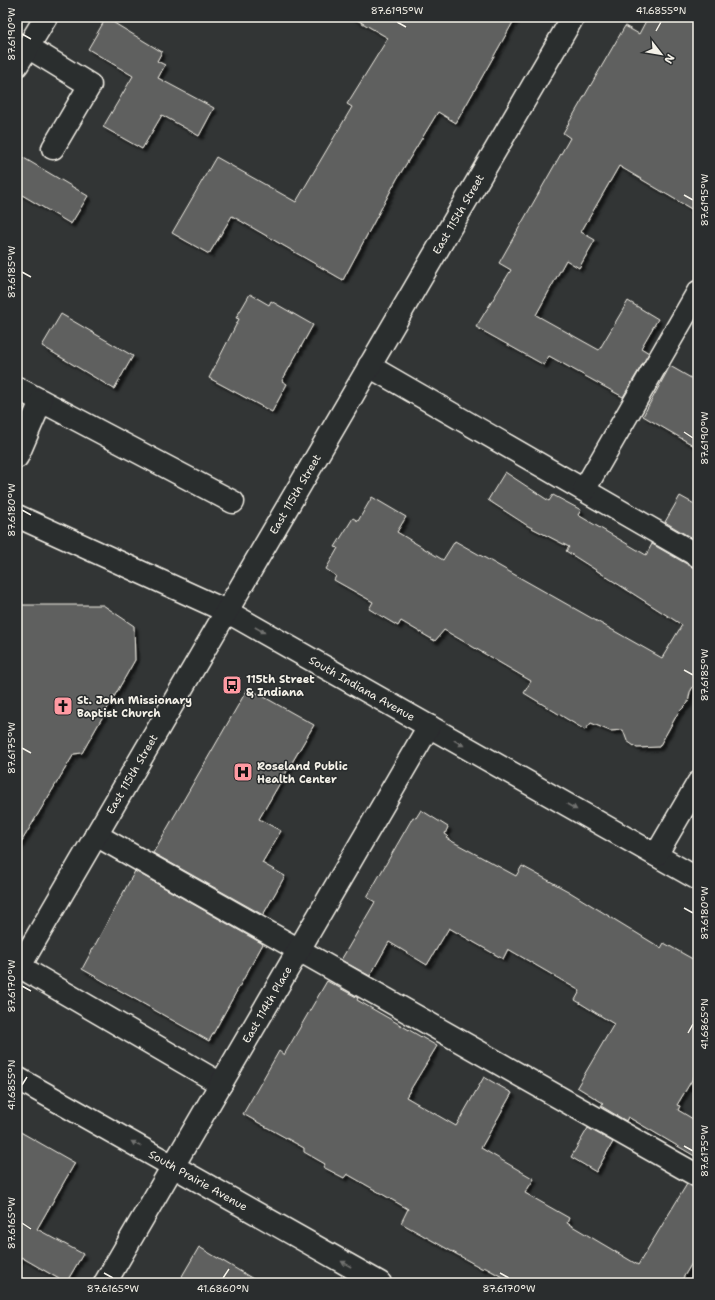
<svg xmlns="http://www.w3.org/2000/svg" width="715" height="1300" viewBox="0 0 715 1300" font-family="'Shantell Sans',sans-serif">
	<style>
		.building { fill: #5f605f; stroke: #f4f1e8; filter: url(#shadow) }
		.lines { fill: none; stroke-linecap: round; stroke-linejoin: round }
		.minor-casing { stroke: #f4f1e8; stroke-width: 25 }
		.minor { stroke: #2a2d2e; stroke-width: 22 }
		.oneway { fill: #71726f }
		.ticks { fill: none; stroke: #f4f1e8; stroke-width: 1.5 }
		.labels { text-anchor: middle; stroke-width: 3; stroke-linejoin: round; paint-order: stroke }
		.street-label { font-size: 11px; fill: #f4f1e8; stroke: #2a2d2e }
		.poi-label { font-size: 11px; font-weight: bold; fill: #f4f1e8; stroke: #2a2d2e; text-anchor: start }
		.neatline { fill: none; stroke: #f4f1e8; stroke-width: 1.5 }
		.ticks-label { font-size: 10px; text-anchor: middle; fill: #f4f1e8 }
	</style>
	<defs>
		<filter id="shadow"><feDropShadow dx="3.5" dy="3.5" stdDeviation="1" flood-color="#0009"/></filter>
	</defs>
	<rect width="100%" height="100%" fill="#323535"/>
	<filter id="ink" filterUnits="userSpaceOnUse"><feTurbulence type="fractalNoise" baseFrequency=".025" numOctaves="2"/><feDisplacementMap in="SourceGraphic" scale="8" xChannelSelector="R" yChannelSelector="G"/><feConvolveMatrix kernelMatrix="1 2 1 2 8 2 1 2 1" color-interpolation-filters="sRGB"/></filter>
	<g filter="url(#ink)">
		<!-- building -->
		<path class="building" d="M352 17H516L456 123 438 112 397 179 343 280 232 216 209 254 172 233 216 157 296 202 352 107 347 104 388 38Z
			M648 17H698V213L619 166 581 232 595 240 579 268 566 260 536 315 599 350 628 301 658 319 641 348 649 353 623 397 549 356 544 365 476 327 511 270 499 263 570 138 563 133 625 26 639 34Z
			M106 18 162 52 157 61 165 65 158 78 214 108 199 136 162 115 142 149 103 127 133 76 88 49Z
			M17 154 88 196 71 224 17 192Z
			M250 294 269 305 271 301 313 325 282 381 287 384 272 412 209 378 239 319 236 318Z
			M61 314 133 356 114 389 42 346Z
			M670 366 698 382V448L643 416Z
			M505 472 549 501 553 495 581 510 578 515 646 555 652 544 692 567 698 568V678L690 692 688 703 678 713 659 747 637 748 627 741 623 730 610 731 591 723 585 730 524 693 531 681 444 630 435 641 401 621 398 626 369 609 373 602 334 580 336 576 326 569 338 548 335 547 353 518 358 521 372 497 406 517 397 532 443 560 455 541 662 658 682 625 566 551 569 547 528 526 488 500Z
			M680 496 698 506V542L665 522Z
			M17 605H103L134 626 135 660 82 753 74 754 17 849Z
			M248 688 314 725 259 819 281 831 262 863 285 876 263 915 153 853Z
			M421 810 448 827 445 834 448 836 446 838 516 876 522 866 568 891 661 948 664 943 698 962V1070L677 1105 680 1106 678 1110 698 1122V1158L628 1117 626 1121 601 1106 603 1103 577 1087 614 1024 575 1000 580 991 508 949 503 959 449 928 427 965 389 942 370 976 341 960 375 902 367 897 413 817 416 818Z
			M135 871 263 944 209 1041 82 969Z
			M327 981 358 998 357 1000 437 1046 406 1097 456 1126 484 1077 512 1093 481 1148 534 1179 525 1193 569 1218 567 1223 638 1265 687 1184 698 1188V1253L680 1283H513L484 1267 483 1269 401 1223 408 1209 347 1174 344 1178 323 1167 325 1164 304 1152V1148L243 1114 279 1051 284 1055Z
			M588 1128 613 1142 596 1172 571 1157Z
			M17 1130 75 1163 37 1229 83 1254 66 1283 21 1257 17 1264Z
			M199 1247 260 1283H178Z"/>
		<g class="lines">
			<defs>
				<g id="minor">
					<path d="M28 47 90 85 53 148"/>
					<path d="M17 65 46 17"/>
					<path d="M369 366 698 556"/>
					<path d="M17 388 233 502"/>
					<path d="M17 457 41 401"/>
					<path d="M584 490 698 292"/>
					<path id="s1" d="M17 516 226 611 698 879"/>
					<path d="M96 835 698 1176"/>
					<path d="M656 855 698 783"/>
					<path d="M17 965 221 1084"/>
					<path id="s2" d="M17 971 573 17"/>
					<path id="s3" d="M17 1078 380 1283"/>
					<path id="s4" d="M105 1283 429 726"/>
				</g>
			</defs>
			<!-- minor casing -->
			<use href="#minor" class="minor-casing"/>
			<!-- minor -->
			<use href="#minor" class="minor"/>
		</g>
		<!-- one-way arrows -->
		<defs><path id="oneway-solid" d="M-6-.8H1V-3.2L6.5 0L1 3.2V.8H-6Z"/></defs>
		<g class="oneway">
			<use href="#oneway-solid" transform="translate(260 630) rotate(30)"/>
			<use href="#oneway-solid" transform="translate(459 743) rotate(30)"/>
			<use href="#oneway-solid" transform="translate(572 807) rotate(30)"/>
			<use href="#oneway-solid" transform="translate(136 1144) rotate(-151)"/>
			<use href="#oneway-solid" transform="translate(346 1264) rotate(-150)"/>
		</g>
	</g>
	<!-- ticks -->
	<path class="ticks" d="M397 22 406 27M656 31 661 22M22 34 31 39M684 195 693 200M22 272 31 277M684 432 693 438M22 510 31 515M684 670 693 675M22 748 31 753M684 908 693 913M22 986 31 991M688 1033 693 1024M22 1085 27 1077M684 1146 693 1151M22 1223 31 1229M104 1273 113 1278M500 1273 509 1278M223 1278 229 1269"/>
	<!-- icons -->
	<defs>
		<symbol id="bus-square" viewBox="-11 -11 22 22"><rect x="-9" y="-9" width="18" height="18" rx="4" fill="#ff9aa2" stroke="#2a2d2e"/><path d="M-5-6H5V4H4V6H2V4H-2V6H-4V4H-5ZM-3.5-4V0h7V-4ZM-3.5 1.2v1.5H-2V1.2ZM2 1.2v1.5H3.5V1.2Z" fill="#111"/></symbol>
		<symbol id="church-square" viewBox="-11 -11 22 22"><rect x="-9" y="-9" width="18" height="18" rx="4" fill="#ff9aa2" stroke="#2a2d2e"/><path d="M-1.2-6h2.4v3.5h3.3v2.4h-3.3V6h-2.4V-.1h-3.3v-2.4h3.3Z" fill="#111"/></symbol>
		<symbol id="hospital-square" viewBox="-11 -11 22 22"><rect x="-9" y="-9" width="18" height="18" rx="4" fill="#ff9aa2" stroke="#2a2d2e"/><path d="M-5-5h3v3.5h4V-5h3V5h-3V1.5h-4V5h-3Z" fill="#111"/></symbol>
	</defs>
	<g fill-rule="evenodd">
		<use href="#bus-square" x="221" y="674" width="22" height="22"/>
		<use href="#church-square" x="52" y="695" width="22" height="22"/>
		<use href="#hospital-square" x="232" y="761" width="22" height="22"/>
	</g>
	<g class="labels">
		<!-- street labels -->
		<g class="street-label">
			<text dy="4" stroke="none"><textPath href="#s2" startOffset="876">East 115th Street</textPath></text>
			<text dy="4" stroke="none"><textPath href="#s2" startOffset="552">East 115th Street</textPath></text>
			<text dy="4" stroke="none"><textPath href="#s1" startOffset="386">South Indiana Avenue</textPath></text>
			<text dy="4" stroke="none"><textPath href="#s2" startOffset="228">East 115th Street</textPath></text>
			<text dy="4" stroke="none"><textPath href="#s4" startOffset="322">East 114th Place</textPath></text>
			<text dy="4" stroke="none"><textPath href="#s3" startOffset="208">South Prairie Avenue</textPath></text>
		</g>
		<!-- poi labels -->
		<g class="poi-label">
			<text x="246" y="683">115th Street<tspan x="246" dy="13">&amp; Indiana</tspan></text>
			<text x="77" y="704">St. John Missionary<tspan x="77" dy="13">Baptist Church</tspan></text>
			<text x="257" y="770">Roseland Public<tspan x="257" dy="13">Health Center</tspan></text>
		</g>
	</g>
	<!-- margin -->
	<rect width="715" height="1300" fill="none" stroke="#2a2d2e" stroke-width="44"/>
	<!-- north arrow -->
	<g transform="translate(661 54) rotate(121)" stroke="#2a2d2e" stroke-width="3" paint-order="stroke">
	<path d="M0-3L7 15L0 10L-7 15Z" fill="#f4f1e8"/>
	<text y="-6" font-size="11" font-weight="bold" text-anchor="middle" fill="#f4f1e8">N</text>
	</g>
	<rect x="22" y="22" width="671" height="1256" class="neatline"/>
	<g class="ticks-label">
		<text x="397" y="14">87.6195°W</text>
		<text x="661" y="14">41.6855°N</text>
		<text transform="translate(11 34) rotate(-90)" y="4">87.6190°W</text>
		<text transform="translate(704 200) rotate(-90)" y="4">87.6195°W</text>
		<text transform="translate(11 272) rotate(-90)" y="4">87.6185°W</text>
		<text transform="translate(704 438) rotate(-90)" y="4">87.6190°W</text>
		<text transform="translate(11 510) rotate(-90)" y="4">87.6180°W</text>
		<text transform="translate(704 675) rotate(-90)" y="4">87.6185°W</text>
		<text transform="translate(11 748) rotate(-90)" y="4">87.6175°W</text>
		<text transform="translate(704 913) rotate(-90)" y="4">87.6180°W</text>
		<text transform="translate(11 986) rotate(-90)" y="4">87.6170°W</text>
		<text transform="translate(704 1024) rotate(-90)" y="4">41.6865°N</text>
		<text transform="translate(11 1085) rotate(-90)" y="4">41.6855°N</text>
		<text transform="translate(704 1151) rotate(-90)" y="4">87.6175°W</text>
		<text transform="translate(11 1223) rotate(-90)" y="4">87.6165°W</text>
		<text x="113" y="1292">87.6165°W</text>
		<text x="223" y="1292">41.6860°N</text>
		<text x="509" y="1292">87.6170°W</text>
	</g>
</svg>
